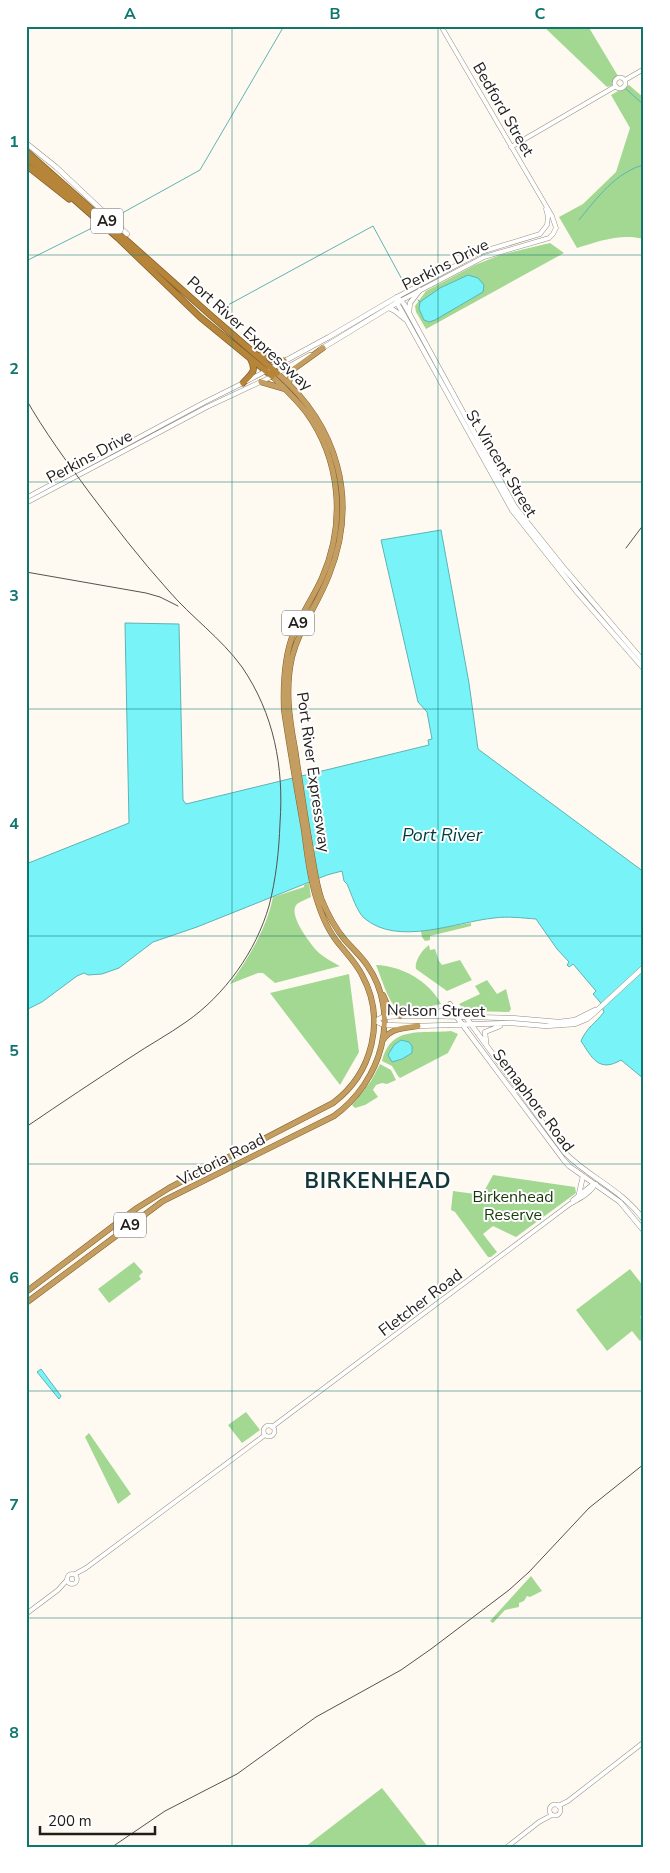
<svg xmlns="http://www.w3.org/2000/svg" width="670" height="1873" viewBox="0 0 670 1873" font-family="'Nunito Sans',sans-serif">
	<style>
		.green { fill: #a3d892 }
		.water { fill: #78f3f8; stroke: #5eb3b5 }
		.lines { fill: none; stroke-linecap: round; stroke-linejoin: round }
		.stream { stroke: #5eb3b5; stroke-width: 1 }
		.tertiary-casing { stroke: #948f85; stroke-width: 5 }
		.secondary-casing { stroke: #948f85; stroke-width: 5.5 }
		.trunk-casing { stroke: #82612e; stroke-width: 6 }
		.motorway-casing { stroke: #82612e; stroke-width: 7 }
		.tertiary { stroke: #fff; stroke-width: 4 }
		.secondary { stroke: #fff; stroke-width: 4.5 }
		.trunk { stroke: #c49e60; stroke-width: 5 }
		.motorway { stroke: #b68539; stroke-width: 5.5 }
		.rail { stroke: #56524e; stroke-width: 1 }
		.grid { fill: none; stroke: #0f766e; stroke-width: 1; stroke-opacity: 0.55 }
		.labels { text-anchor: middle; stroke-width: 4; stroke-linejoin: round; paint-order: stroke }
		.shield { fill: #fff; stroke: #63615f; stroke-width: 1 }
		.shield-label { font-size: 15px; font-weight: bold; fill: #201d1a }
		.street-label { font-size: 16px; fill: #201d1a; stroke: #fff }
		.park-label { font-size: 16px; fill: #163808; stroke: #fff }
		.water-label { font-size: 18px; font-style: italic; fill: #003c3e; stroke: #fff }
		.district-label { font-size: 21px; font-weight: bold; letter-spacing: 1px; fill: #133638; stroke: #fff }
		.neatline { fill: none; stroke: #0f766e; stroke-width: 2 }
		.grid-label { font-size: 16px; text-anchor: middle; font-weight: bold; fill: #0f766e }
	</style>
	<rect width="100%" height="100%" fill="#fffaf1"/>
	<!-- green -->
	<path class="green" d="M543 26H588L618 76 613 85 607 87Z
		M629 85 644 98V239C621 233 599 241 577 248L559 217 583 204 616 172 630 128 611 95Z
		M550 243 564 253 426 329 416 312 415 306 426 291 475 265 500 255Z
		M309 883 311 897C307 899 301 901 297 904 287 914 310 943 317 951 323 957 332 962 340 966L275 983 263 973H258L230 984C249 957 266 930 273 897L304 887V885Z
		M471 923V926L430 936V940L425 941 422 937 421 931Z
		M429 945 430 950 435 949 439 961 442 965 460 960 472 980 447 991 416 969C414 961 423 949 429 945Z
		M376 965C402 966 429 981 441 1004 430 1006 406 1013 397 1008 389 1004 380 974 376 965Z
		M349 974 359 1052 340 1085 270 993Z
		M487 980 497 994 506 989 511 1009 509 1012 469 1011 465 1010 459 1004 480 994 475 986Z
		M451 1031 458 1034 448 1053 400 1078 398 1076 392 1066 382 1061C391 1025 421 1034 451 1031Z
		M380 1064 391 1070 396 1080 387 1084 382 1083 376 1085 373 1090 378 1097 365 1105 355 1108 352 1105 371 1081Z
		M493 1175 575 1187 576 1193 516 1237 493 1226 483 1234 497 1252 491 1257H488L455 1212 451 1210 453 1191 482 1195Z
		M134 1262 143 1272 139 1276 141 1279 109 1303 98 1289Z
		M630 1269 644 1287V1314L640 1317 644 1322V1337L640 1341 632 1331 607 1351 576 1310Z
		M246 1412 260 1430 242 1443 228 1425Z
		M89 1433 131 1494 118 1504 85 1437Z
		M531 1576 542 1591 530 1597 527 1596 524 1601 519 1603V1607L505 1610 493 1623 490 1621Z
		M382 1788 428 1847H305Z"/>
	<!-- water -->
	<path class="water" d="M468 275 478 278 484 285 483 292 435 320 429 322 424 320 419 309 420 302 440 288Z
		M441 530 469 683 478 749 644 872V1079L621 1060C599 1073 592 1058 581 1041 587 1027 595 1024 604 1012L600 1002 593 994 596 991 573 964 569 967 567 965 569 962 557 949 536 919C522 918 508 916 494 918 455 922 398 947 364 918 356 910 352 895 347 884L344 881 342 871 327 875 197 927 153 942 119 968 102 974 88 975 84 973 77 976 42 1002 26 1010V864L129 823 125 623 179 624 183 800 186 804 429 745 428 740 432 739 427 712 418 702 381 540Z
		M401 1040 409 1042 412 1046V1053L402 1059 392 1062 388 1055 394 1045Z
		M41 1369 61 1396 59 1399 37 1372Z"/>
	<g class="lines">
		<!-- stream -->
		<path class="stream" d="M626 89 644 105
			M115 217 200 170 284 26
			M579 220C596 199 617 171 644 165
			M26 261 92 228
			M418 300 420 302
			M217 311 373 226 405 285"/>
		<defs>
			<path id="tertiary" d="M614.5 83a5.5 5.5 0 1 1 11 0a5.5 5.5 0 1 1-11 0Z
				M625 80 644 69
				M511 147 616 86
				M397 297 481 252 540 234 547 225 548 217 546 209
				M402 300 484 257 549 238 553 234 556 228 552 216 441 26
				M247 381 266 371
				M26 498 205 402 241 384
				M26 503 207 407 273 376
				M573 1200 592 1185 596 1184
				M263.5 1431a5.5 5.5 0 1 1 11 0a5.5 5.5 0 1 1-11 0Z
				M272 1427 570 1204C579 1199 591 1193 595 1184
				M67 1579a5 5 0 1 1 10 0a5 5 0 1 1-10 0Z
				M75 1574 86 1568 265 1435
				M26 1614 58 1590 67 1580
				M549.5 1810a5.5 5.5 0 1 1 11 0a5.5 5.5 0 1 1-11 0Z
				M558 1806 568 1801 644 1742
				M507 1847 539 1822 552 1815"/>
			<path id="secondary" d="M26 143 56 167 127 234
				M397 297V303L406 319 512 510 577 592 644 669
				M397 297 404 304 515 507 563 567 644 662
				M389 308 395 311 405 319
				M409 312 410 303 420 290
				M321 349 398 302
				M270 369 329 337 397 297
				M277 373 310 355
				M434 1015 448 1007 450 1004
				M456 1016 563 1159 569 1166 620 1202 644 1231
				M465 1016 565 1153C591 1179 620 1188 644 1220
				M375 1021 384 1025 418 1026 511 1023 546 1026 575 1024 587 1019 593 1014 644 967
				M375 1021 383 1017 400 1016H433L512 1018 559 1022 575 1020 595 1010
				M486 1042 485 1032 500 1026
				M579 1194 583 1176"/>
			<path id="trunk" d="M261 382 285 389
				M289 383 291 371 323 348
				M383 995 389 1009 400 1016
				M383 1040C391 1028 404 1028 418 1026
				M26 1292 137 1208 169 1188 333 1103C373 1073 386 1019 362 975 356 963 347 954 339 944 328 931 321 914 316 897 309 875 307 852 304 830 297 790 290 750 284 710 283 684 284 656 294 632 302 613 314 596 322 578 346 523 341 460 306 412 296 399 284 388 272 376
				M26 1303 163 1201 334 1116C381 1082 402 1015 367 965 361 956 352 948 345 940 335 928 327 913 321 898 316 883 314 866 311 850 305 817 300 783 295 749 289 718 285 688 292 657 300 626 318 604 329 575 359 500 338 426 277 373"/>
			<path id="motorway" d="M26 151 208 313 277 373
				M26 157 118 238 200 317 272 376
				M26 165 69 199
				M261 354 276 361H284
				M243 383C251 374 257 372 251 360"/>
		</defs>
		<!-- tertiary casing -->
		<use href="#tertiary" class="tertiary-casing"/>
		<!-- secondary casing -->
		<use href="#secondary" class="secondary-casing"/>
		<!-- trunk casing -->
		<use href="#trunk" class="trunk-casing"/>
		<!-- motorway casing -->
		<use href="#motorway" class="motorway-casing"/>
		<!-- tertiary -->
		<use href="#tertiary" class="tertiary"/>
		<!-- secondary -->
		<use href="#secondary" class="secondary"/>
		<!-- trunk -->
		<use href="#trunk" class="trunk"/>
		<!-- motorway -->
		<use href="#motorway" class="motorway"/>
		<!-- rail -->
		<path class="rail" d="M26 399C44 431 67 462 89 492 114 525 140 559 168 590 191 617 221 638 242 667 274 714 284 767 280 823 279 851 276 879 269 906 256 951 225 995 186 1022 169 1034 149 1045 131 1057 96 1080 61 1103 26 1127
			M626 548 644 524
			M26 572 146 593 160 597 178 606
			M112 1847 165 1811 237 1774 316 1717 401 1670 431 1649 509 1590 529 1572 589 1508 644 1464"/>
	</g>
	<!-- grid -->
	<path class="grid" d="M232 26V1847M438 26V1847M26 255H644M26 482H644M26 709H644M26 936H644M26 1164H644M26 1391H644M26 1618H644"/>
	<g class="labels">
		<!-- shield labels -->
		<g class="shield">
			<rect x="91" y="208.5" width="32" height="25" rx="4"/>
			<rect x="282" y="610.5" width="32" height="25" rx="4"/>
			<rect x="114" y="1212.5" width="32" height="25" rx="4"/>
		</g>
		<g class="shield-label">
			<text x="107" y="226">A9</text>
			<text x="298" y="628">A9</text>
			<text x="130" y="1230">A9</text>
		</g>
		<!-- street labels -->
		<g class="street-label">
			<text transform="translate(504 109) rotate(60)" y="6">Bedford Street</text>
			<text transform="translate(445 264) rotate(-27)" y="6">Perkins Drive</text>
			<text transform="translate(250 333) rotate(42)" y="6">Port River Expressway</text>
			<text transform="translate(89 456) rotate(-28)" y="6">Perkins Drive</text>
			<text transform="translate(502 463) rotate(59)" y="6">St Vincent Street</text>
			<text transform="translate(314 772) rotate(82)" y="6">Port River Expressway</text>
			<text transform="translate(436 1010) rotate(1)" y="6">Nelson Street</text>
			<text transform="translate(534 1100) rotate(53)" y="6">Semaphore Road</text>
			<text transform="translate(221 1159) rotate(-27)" y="6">Victoria Road</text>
			<text transform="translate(420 1302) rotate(-37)" y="6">Fletcher Road</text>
		</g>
		<!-- park labels -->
		<g class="park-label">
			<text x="513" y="1202">Birkenhead<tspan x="513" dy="18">Reserve</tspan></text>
		</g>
		<!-- water labels -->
		<g class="water-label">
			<text x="442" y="841">Port River</text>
		</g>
		<!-- district labels -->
		<g class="district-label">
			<text x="378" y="1188">BIRKENHEAD</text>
		</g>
	</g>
	<!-- border -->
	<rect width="670" height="1873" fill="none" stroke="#ffffff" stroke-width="55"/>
	<!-- scale -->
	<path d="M40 1826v8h115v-8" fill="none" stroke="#201d1a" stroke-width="2.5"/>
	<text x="48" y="1826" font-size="15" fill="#201d1a" stroke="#ffffff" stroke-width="4" paint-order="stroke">200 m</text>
	<rect x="28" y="28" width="614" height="1818" class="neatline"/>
	<g class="grid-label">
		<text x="130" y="19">A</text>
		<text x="335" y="19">B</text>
		<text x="540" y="19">C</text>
		<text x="14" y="147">1</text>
		<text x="14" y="374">2</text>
		<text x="14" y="601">3</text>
		<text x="14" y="829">4</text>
		<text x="14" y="1056">5</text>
		<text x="14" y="1283">6</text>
		<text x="14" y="1510">7</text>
		<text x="14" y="1738">8</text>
	</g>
</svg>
